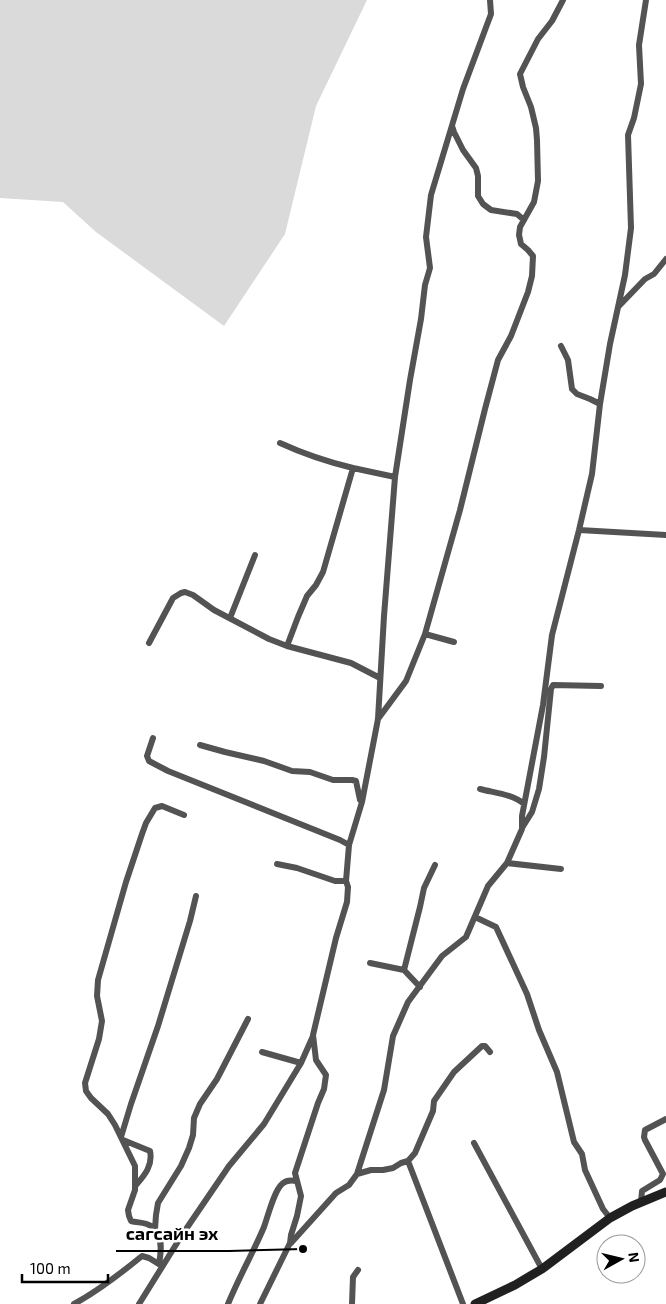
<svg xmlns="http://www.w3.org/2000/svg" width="666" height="1304" viewBox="0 0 666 1304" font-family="'Exo 2',sans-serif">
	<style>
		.green { fill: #dadada }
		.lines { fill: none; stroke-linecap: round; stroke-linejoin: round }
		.minor { stroke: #535353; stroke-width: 6 }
		.secondary { stroke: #202020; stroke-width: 9 }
		.leader { fill: none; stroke: #000; stroke-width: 2 }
		.callout-dot { fill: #000; stroke: #fff; stroke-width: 2 }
		.callout-label { font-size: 18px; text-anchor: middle; font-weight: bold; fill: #000; stroke: #fff; stroke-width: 5; stroke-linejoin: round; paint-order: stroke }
	</style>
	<rect width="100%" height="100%" fill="#fff"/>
	<!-- green -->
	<path class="green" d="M0 0H367L316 106 285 234 224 326 96 232 63 202 0 198Z"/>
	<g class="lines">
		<!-- minor -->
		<path class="minor" d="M452 126 454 132 463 150 476 168 478 176V196L483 204 491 210 517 214 524 220
			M619 306 645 279 654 274 666 259
			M561 346 568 360 572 389 577 394 590 399 600 404
			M280 443C304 454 328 462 353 468
			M579 530 666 535
			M230 618 255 555
			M425 634 454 642
			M149 643 173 598 181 593 185 592 193 595 214 610 269 639 287 646 351 663 380 678
			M287 646 298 617 307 596 316 585 323 572 353 468 395 477
			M378 719 406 681 425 634 460 510 485 409 498 360 511 336 528 292 532 276 533 256 528 250 521 244 519 235 520 227 534 202 538 181 537 140 536 128 531 107 523 87 520 74 538 39 552 21 563 0
			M153 738 147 756 149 761 168 771 340 840 349 845
			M200 745 225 752 264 761 292 771 310 772 333 780H352L356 781 360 800 361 801
			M480 789C495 793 512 794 524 804
			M522 828 532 812 539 789 544 757 551 689 553 685 601 686
			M507 863 561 869
			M277 864 297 868 335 881H346
			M475 917 496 927 527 994 539 1030 557 1072 574 1142 582 1154 585 1170 603 1209 610 1218
			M370 963 404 970 420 987
			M404 970 420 907 424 888 435 865
			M262 1052 301 1063
			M121 1137 131 1104 158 1026 190 921 196 896
			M123 1140 150 1151C153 1165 145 1175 136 1185
			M474 1143 542 1269
			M408 1161 415 1153 433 1111 434 1101 454 1072 482 1046H485L490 1052
			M357 1174 371 1170H383L393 1168 401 1163 408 1161 463 1304
			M641 1202 642 1191 660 1180 663 1174 645 1140 644 1137 645 1130 666 1119
			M155 1229 156 1215 158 1203 181 1166 189 1148 193 1135 194 1118 200 1104 217 1079 248 1019
			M291 1243 336 1193 349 1185 357 1174 384 1090 393 1036 408 1002 442 956 466 937 488 886 507 863 522 829V816L543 705 552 635 579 530 592 474 600 404 610 344 625 275 631 228 628 135 634 118 641 84 639 45 646 0
			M159 1264C161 1253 164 1233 151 1226 145 1222 138 1223 131 1221L129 1216 128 1210 135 1190V1166L115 1125 108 1114 91 1098 86 1091 85 1083 99 1039 102 1021 97 996 98 980 126 882 142 834 146 823 155 808 162 806 184 815
			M74 1304C98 1291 120 1274 142 1256L149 1258 162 1266
			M139 1304 182 1235 229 1166 264 1124 301 1063 313 1036
			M228 1304C239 1277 253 1253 264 1227 268 1216 274 1191 282 1184 286 1180 291 1180 296 1181
			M260 1304 290 1243 291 1235 297 1216 301 1196 295 1173 318 1103 324 1089 326 1075 316 1060 313 1035 336 938 347 902 348 887 346 881 349 845 362 802 378 719 384 616 395 477 410 380 421 319 425 285 430 268 426 237 431 195 463 89 491 14 490 0
			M352 1304 353 1277 358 1270"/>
		<!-- secondary -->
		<path class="secondary" d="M475 1304 515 1285 542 1269 610 1218 632 1206 666 1192"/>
	</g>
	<!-- callouts -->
	<path class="leader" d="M303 1249L229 1251H116"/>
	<circle class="callout-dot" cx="303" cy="1249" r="5"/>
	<g class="callout-label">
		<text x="172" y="1240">сагсайн эх</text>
	</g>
	<!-- north arrow -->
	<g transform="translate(621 1259) rotate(82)"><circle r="24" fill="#ffffff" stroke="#999999"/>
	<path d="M0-4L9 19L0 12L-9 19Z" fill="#000000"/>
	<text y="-8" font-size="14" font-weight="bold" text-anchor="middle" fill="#000000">N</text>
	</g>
	<!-- scale -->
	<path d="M22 1274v8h86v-8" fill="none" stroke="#000000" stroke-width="2.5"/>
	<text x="30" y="1274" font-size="15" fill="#000000" stroke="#ffffff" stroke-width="4" paint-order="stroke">100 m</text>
</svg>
